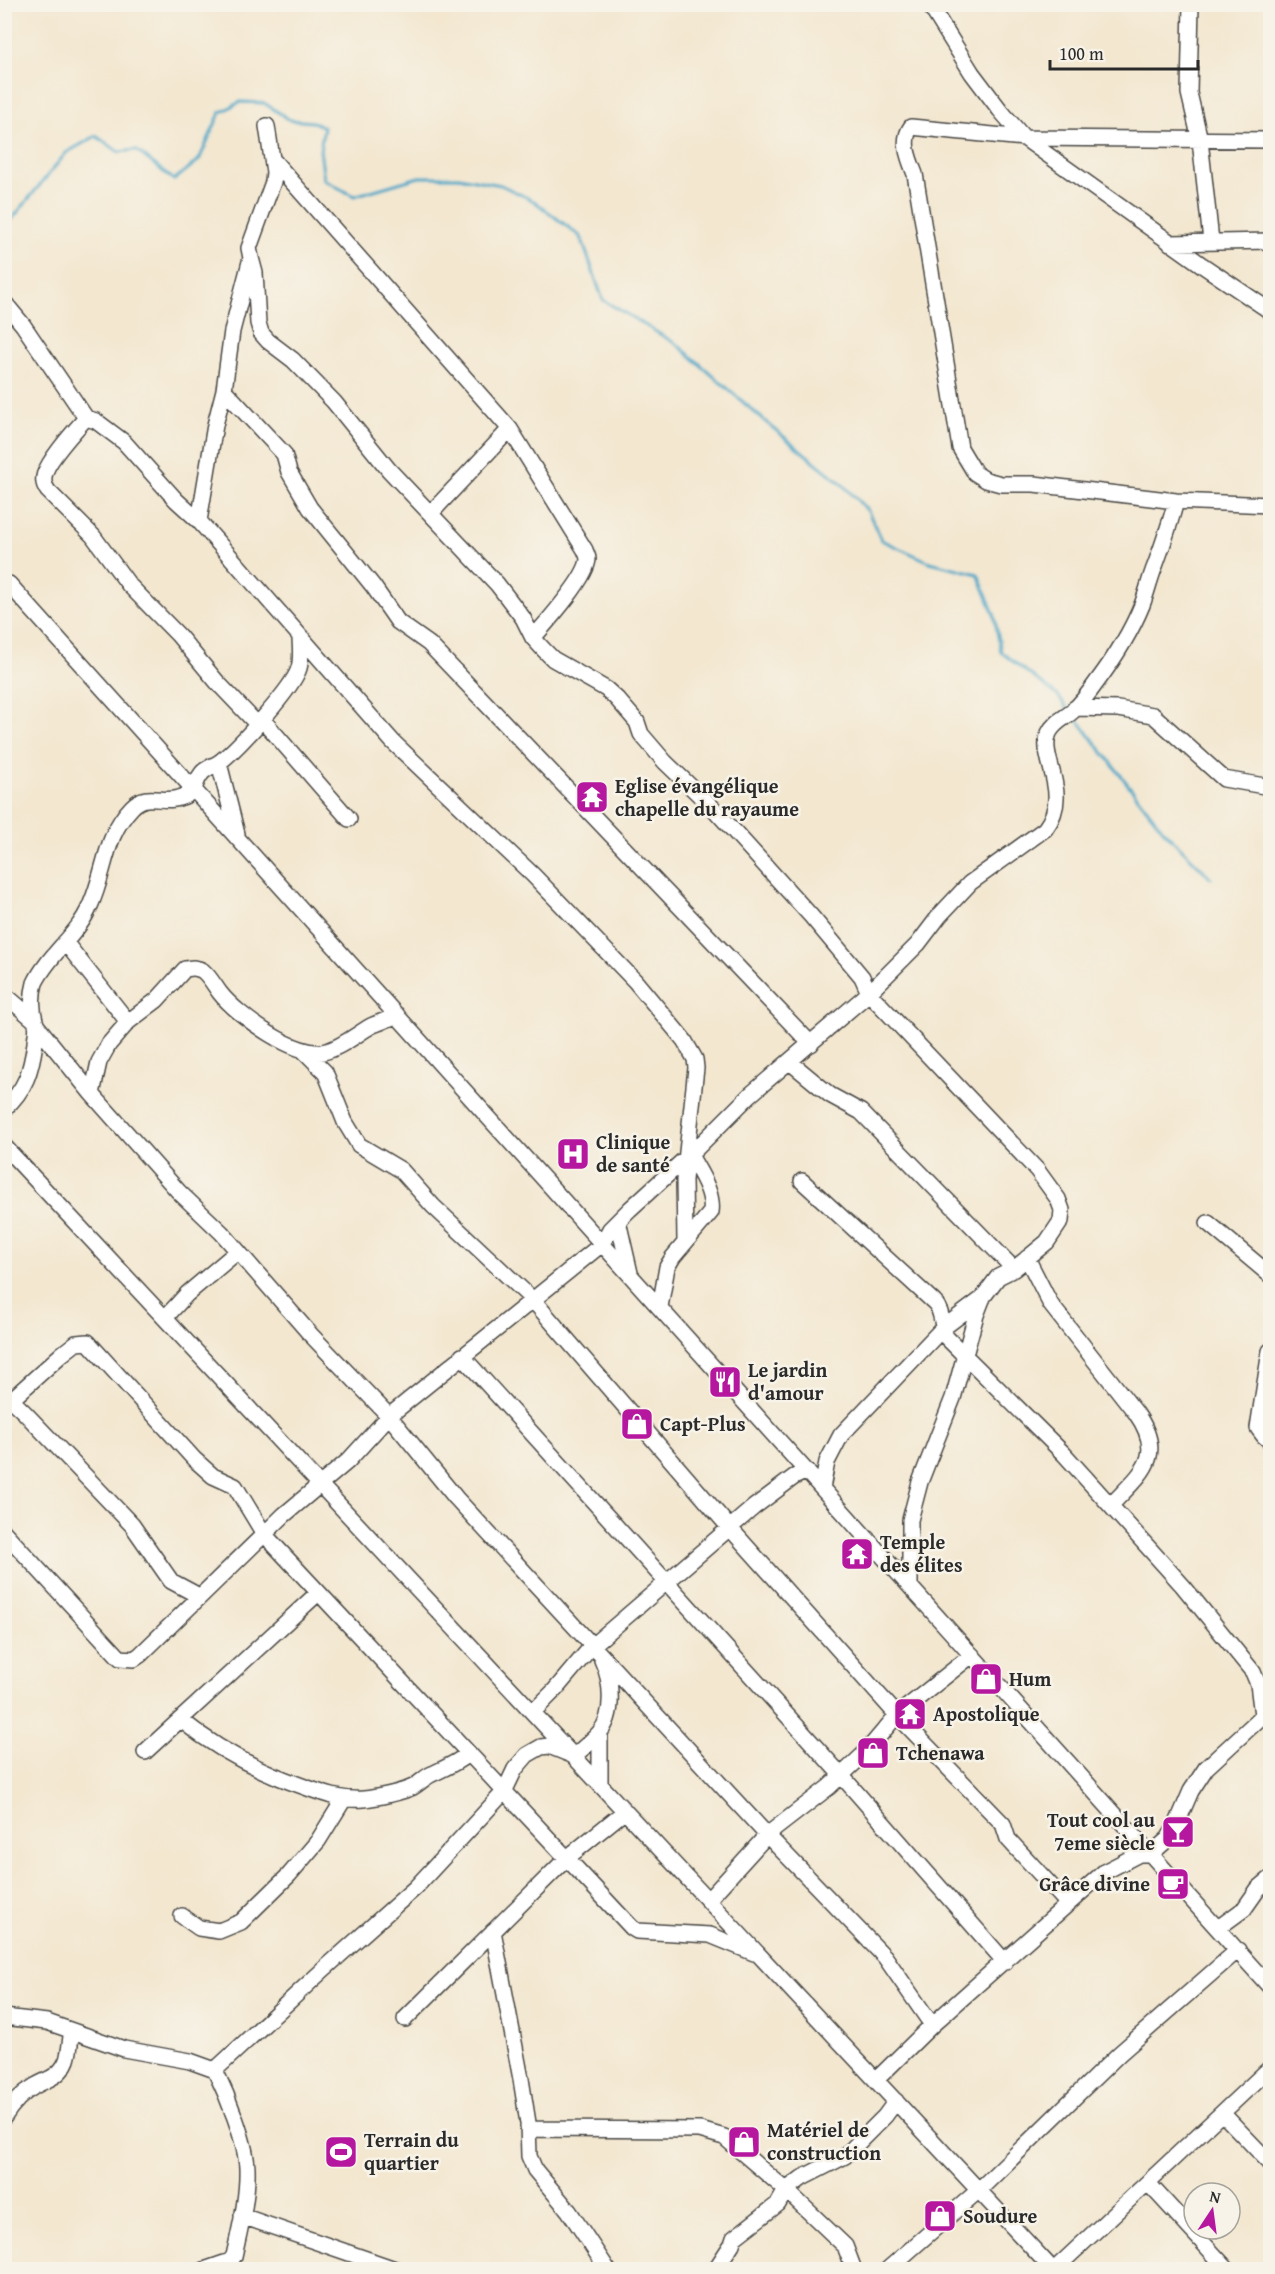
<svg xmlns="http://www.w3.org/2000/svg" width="1275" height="2274" viewBox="0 0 1275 2274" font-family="'Gentium Book Plus',serif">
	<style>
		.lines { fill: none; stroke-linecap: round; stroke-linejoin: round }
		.stream { stroke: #4aa6c8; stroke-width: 3 }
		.minor-casing { stroke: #494744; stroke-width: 18 }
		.minor { stroke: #fff; stroke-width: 15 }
		.labels { text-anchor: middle; stroke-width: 5; stroke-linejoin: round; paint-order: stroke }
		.poi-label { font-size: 20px; font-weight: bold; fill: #2b2b2b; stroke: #f7f3e8; text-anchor: start }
	</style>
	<rect width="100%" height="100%" fill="#f7f3e8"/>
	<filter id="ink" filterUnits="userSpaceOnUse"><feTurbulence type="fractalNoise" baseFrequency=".0167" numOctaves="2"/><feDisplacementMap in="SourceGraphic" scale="12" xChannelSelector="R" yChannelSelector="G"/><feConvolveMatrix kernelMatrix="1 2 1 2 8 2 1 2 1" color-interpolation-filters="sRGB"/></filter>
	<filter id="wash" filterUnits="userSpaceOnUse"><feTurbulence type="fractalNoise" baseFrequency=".008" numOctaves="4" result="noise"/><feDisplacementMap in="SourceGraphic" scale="24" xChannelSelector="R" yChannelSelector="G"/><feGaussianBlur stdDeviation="1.35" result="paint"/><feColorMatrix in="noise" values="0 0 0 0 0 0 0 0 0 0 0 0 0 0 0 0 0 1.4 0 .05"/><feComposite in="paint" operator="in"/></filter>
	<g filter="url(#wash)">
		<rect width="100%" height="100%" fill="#f3e7d0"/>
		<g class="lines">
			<!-- stream -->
			<path class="stream" d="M4 241 8 224 66 153 96 136 119 152 136 150 174 180 199 160 220 113 240 102 264 103 290 120 313 122 324 127 320 150 324 180 354 196 419 177H459L501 185 534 201 581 237 603 300 678 345 767 423 841 483 868 511 881 540 930 562 978 574 994 614 1001 652 1058 696 1067 708
				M1074 715 1164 831 1211 878"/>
		</g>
	</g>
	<g filter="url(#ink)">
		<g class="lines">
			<defs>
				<path id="minor" d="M929 4 972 73 1000 110 1024 138 1202 265 1270 311
					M1191 4 1189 93 1200 140 1211 241
					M1270 140 1024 138 911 127C901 141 909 159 915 174L960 448 975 473 986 480 1001 484H1034L1176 501 1270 505
					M272 159 510 429 585 550C586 553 588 556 588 559 587 578 546 623 533 638
					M1170 243 1270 241
					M251 258 255 273 258 323 261 333 268 341 293 360 334 402 389 470 497 584 523 618 533 638 544 650 553 659 606 689 617 699 637 722 641 734 665 762 714 809 811 916 862 977 869 993 1037 1170 1058 1199 1062 1210 1061 1221 1047 1242 1014 1269 998 1277 983 1297 976 1315 953 1398 920 1482 910 1520V1586
					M4 302 23 325 86 418 96 421 124 442 176 500 199 521 300 636C300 646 302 658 299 668 294 687 238 748 221 761 215 766 207 767 202 773 192 785 199 792 179 798 162 804 147 791 132 807 104 836 106 871 90 906 78 935 48 955 35 983 31 997 32 1011 36 1024 38 1030 35 1037 35 1043 31 1071 26 1089 4 1109
					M224 390 284 454 289 472 310 508 373 586 398 622 429 644 811 1044
					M86 418C76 429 45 463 44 477 43 482 45 487 48 491L93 536 129 585 178 635 217 682 257 724
					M431 513 510 429
					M199 521 215 425 224 390 232 331 251 258 249 248 273 182 274 172 267 126
					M9 584 1270 1987
					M300 636 393 742 533 875 635 981 684 1040 695 1059 696 1068 684 1180 685 1240
					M1075 708 1118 709 1153 715 1224 779 1270 787
					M262 719 349 819
					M219 763 237 834
					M65 942 128 1022
					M4 994 33 1019
					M37 1026 92 1094 179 1192 222 1233 311 1335 389 1416 456 1498 767 1835 885 1957 932 2025
					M304 1051 325 1072 345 1122 359 1145 401 1170 433 1206 532 1299 729 1527 897 1715 1003 1824 1008 1839 1068 1904
					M790 1062 830 1095 861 1112 1014 1269
					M92 1094 99 1062 109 1044 128 1022 157 1000 185 969C192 968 197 967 203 971 210 977 214 985 220 993 237 1015 298 1060 327 1051 343 1046 357 1034 371 1026 379 1022 388 1020 397 1015
					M4 1146 1053 2270
					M802 1181 935 1303C943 1312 941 1325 946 1337L1064 1454 1183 1586 1253 1672 1258 1684 1262 1715
					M618 1221 630 1273
					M1208 1223 1270 1275
					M1027 1258 1051 1305 1136 1413C1167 1457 1141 1473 1111 1505
					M660 1307 667 1267 673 1257 711 1212C714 1192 699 1172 690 1155
					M165 1318 187 1294 238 1251
					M1270 1351 1258 1428 1264 1436 1270 1441
					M462 1356 841 1775 1005 1962
					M5 1394 24 1412 132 1525 171 1581 199 1596
					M11 1400 62 1354 76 1343 88 1342 194 1459 213 1476 235 1486 264 1534 632 1928 637 1931 710 1935 754 1953
					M822 1488 827 1462 841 1435 943 1328 983 1298
					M4 1532 120 1658 134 1659 140 1655 284 1515 348 1461 389 1416 602 1244 610 1229 630 1209 697 1148 750 1095 869 993 918 944 940 915 970 883 1045 829C1073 792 1038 758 1049 733 1054 722 1065 718 1073 711 1081 703 1089 693 1096 683 1114 659 1131 632 1142 605 1147 592 1150 578 1155 566 1163 544 1170 524 1176 501
					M533 1712 554 1691 592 1646 754 1507 794 1477 807 1471
					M181 1720C219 1751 258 1771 305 1787 324 1794 343 1801 364 1799 376 1798 402 1792 413 1787 420 1783 425 1777 432 1774 445 1768 457 1763 468 1754
					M145 1752 318 1593
					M600 1784V1732
					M708 1900 767 1835 829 1787 865 1753 897 1715 972 1655
					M182 1916 199 1928 219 1931 241 1922 289 1875 318 1841 344 1799
					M1218 1928 1244 1909 1258 1889 1270 1879
					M493 1931 521 2079 528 2123 529 2156 535 2170 569 2211 608 2270
					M4 2017 47 2022 124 2049 190 2061 215 2070 323 1970 415 1888 504 1792 515 1769 527 1755 541 1747 549 1746 574 1756C582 1749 591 1742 599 1733 615 1715 612 1681 602 1660
					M405 2019 567 1858 625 1811
					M876 2080 932 2025 1104 1872 1139 1854H1151L1168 1839 1175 1828 1191 1791 1206 1768 1269 1710
					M1223 2114 1270 2163
					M4 2117C12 2104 21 2094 35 2086 49 2078 60 2077 67 2060 70 2051 70 2040 72 2031
					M528 2129 700 2130 724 2137 786 2190 845 2246 854 2270
					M1148 2183 1228 2270
					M242 2216 398 2270
					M4 2269 6 2270
					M204 2270 230 2261 234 2256C240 2228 248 2198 247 2168 246 2141 227 2095 215 2070
					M715 2270 732 2244 734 2238 778 2204 786 2190 802 2178 845 2156 885 2116 896 2101
					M887 2270 979 2190 1119 2054 1238 1950
					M1054 2270 1270 2068"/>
			</defs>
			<!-- minor casing -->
			<use href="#minor" class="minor-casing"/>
			<!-- minor -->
			<use href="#minor" class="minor"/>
		</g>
	</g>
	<!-- icons -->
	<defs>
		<symbol id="temple-square" viewBox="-11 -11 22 22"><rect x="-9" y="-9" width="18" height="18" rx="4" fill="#b5179e" stroke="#f7f3e8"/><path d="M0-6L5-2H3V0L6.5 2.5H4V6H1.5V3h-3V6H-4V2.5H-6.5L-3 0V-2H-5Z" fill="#fff"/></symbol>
		<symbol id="hospital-square" viewBox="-11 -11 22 22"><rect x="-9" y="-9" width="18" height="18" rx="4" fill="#b5179e" stroke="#f7f3e8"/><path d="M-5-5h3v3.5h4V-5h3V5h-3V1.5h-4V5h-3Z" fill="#fff"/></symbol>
		<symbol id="restaurant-square" viewBox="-11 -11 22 22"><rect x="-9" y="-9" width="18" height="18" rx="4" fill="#b5179e" stroke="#f7f3e8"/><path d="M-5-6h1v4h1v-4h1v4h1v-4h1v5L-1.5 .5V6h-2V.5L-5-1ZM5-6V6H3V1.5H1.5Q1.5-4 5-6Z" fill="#fff"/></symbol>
		<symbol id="shop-square" viewBox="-11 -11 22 22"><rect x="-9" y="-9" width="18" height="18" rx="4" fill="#b5179e" stroke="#f7f3e8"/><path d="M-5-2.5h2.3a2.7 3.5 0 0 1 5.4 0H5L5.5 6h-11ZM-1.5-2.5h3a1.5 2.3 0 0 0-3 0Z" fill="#fff"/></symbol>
		<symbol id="bar-square" viewBox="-11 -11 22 22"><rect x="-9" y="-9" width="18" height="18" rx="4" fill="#b5179e" stroke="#f7f3e8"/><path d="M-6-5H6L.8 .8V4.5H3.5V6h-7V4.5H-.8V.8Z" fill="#fff"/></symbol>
		<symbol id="cafe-square" viewBox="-11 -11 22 22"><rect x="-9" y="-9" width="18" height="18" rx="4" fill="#b5179e" stroke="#f7f3e8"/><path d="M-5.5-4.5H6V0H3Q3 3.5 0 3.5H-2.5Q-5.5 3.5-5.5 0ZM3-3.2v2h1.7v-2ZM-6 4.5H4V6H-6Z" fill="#fff"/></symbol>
		<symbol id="stadium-square" viewBox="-11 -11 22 22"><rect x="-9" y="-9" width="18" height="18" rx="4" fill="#b5179e" stroke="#f7f3e8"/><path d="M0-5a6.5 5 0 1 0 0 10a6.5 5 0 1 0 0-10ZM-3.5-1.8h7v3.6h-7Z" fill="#fff"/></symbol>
	</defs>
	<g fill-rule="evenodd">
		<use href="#temple-square" x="573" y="778" width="38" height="38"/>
		<use href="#hospital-square" x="554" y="1135" width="38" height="38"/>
		<use href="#restaurant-square" x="706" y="1363" width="38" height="38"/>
		<use href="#shop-square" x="618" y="1405" width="38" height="38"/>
		<use href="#temple-square" x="838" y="1535" width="38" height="38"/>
		<use href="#shop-square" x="967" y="1660" width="38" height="38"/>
		<use href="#temple-square" x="891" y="1695" width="38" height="38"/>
		<use href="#shop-square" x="854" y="1734" width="38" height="38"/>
		<use href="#bar-square" x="1159" y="1813" width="38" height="38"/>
		<use href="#cafe-square" x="1154" y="1865" width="38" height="38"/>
		<use href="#shop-square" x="725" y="2123" width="38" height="38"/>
		<use href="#stadium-square" x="322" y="2133" width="38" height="38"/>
		<use href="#shop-square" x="921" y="2197" width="38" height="38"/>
	</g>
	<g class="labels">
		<!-- poi labels -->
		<g class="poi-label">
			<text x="615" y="793">Eglise évangélique<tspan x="615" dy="23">chapelle du rayaume</tspan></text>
			<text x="596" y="1149">Clinique<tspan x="596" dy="23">de santé</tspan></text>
			<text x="748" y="1377">Le jardin<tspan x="748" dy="23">d'amour</tspan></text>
			<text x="660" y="1431">Capt-Plus</text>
			<text x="880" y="1549">Temple<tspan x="880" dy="23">des élites</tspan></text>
			<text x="1009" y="1686">Hum</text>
			<text x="933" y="1721">Apostolique</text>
			<text x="896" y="1760">Tchenawa</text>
			<text x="1155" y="1827" text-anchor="end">Tout cool au<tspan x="1155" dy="23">7eme siècle</tspan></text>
			<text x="1150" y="1891" text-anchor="end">Grâce divine</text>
			<text x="767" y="2137">Matériel de<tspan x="767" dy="23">construction</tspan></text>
			<text x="364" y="2147">Terrain du<tspan x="364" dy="23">quartier</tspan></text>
			<text x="963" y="2223">Soudure</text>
		</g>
	</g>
	<!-- margin -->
	<rect width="1275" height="2274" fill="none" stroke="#f7f3e8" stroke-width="24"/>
	<!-- north arrow -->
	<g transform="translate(1212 2211) rotate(13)"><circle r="28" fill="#f7f3e8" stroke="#a5a39c" stroke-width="1.5"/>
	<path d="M0-4.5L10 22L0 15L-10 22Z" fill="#b5179e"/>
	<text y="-9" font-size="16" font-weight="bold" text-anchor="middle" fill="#2b2b2b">N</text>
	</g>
	<!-- scale -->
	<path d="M1050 60v9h148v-9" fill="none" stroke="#2b2b2b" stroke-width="3"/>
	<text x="1059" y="60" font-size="18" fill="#2b2b2b" stroke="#f7f3e8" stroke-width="4.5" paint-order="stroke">100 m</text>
</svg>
